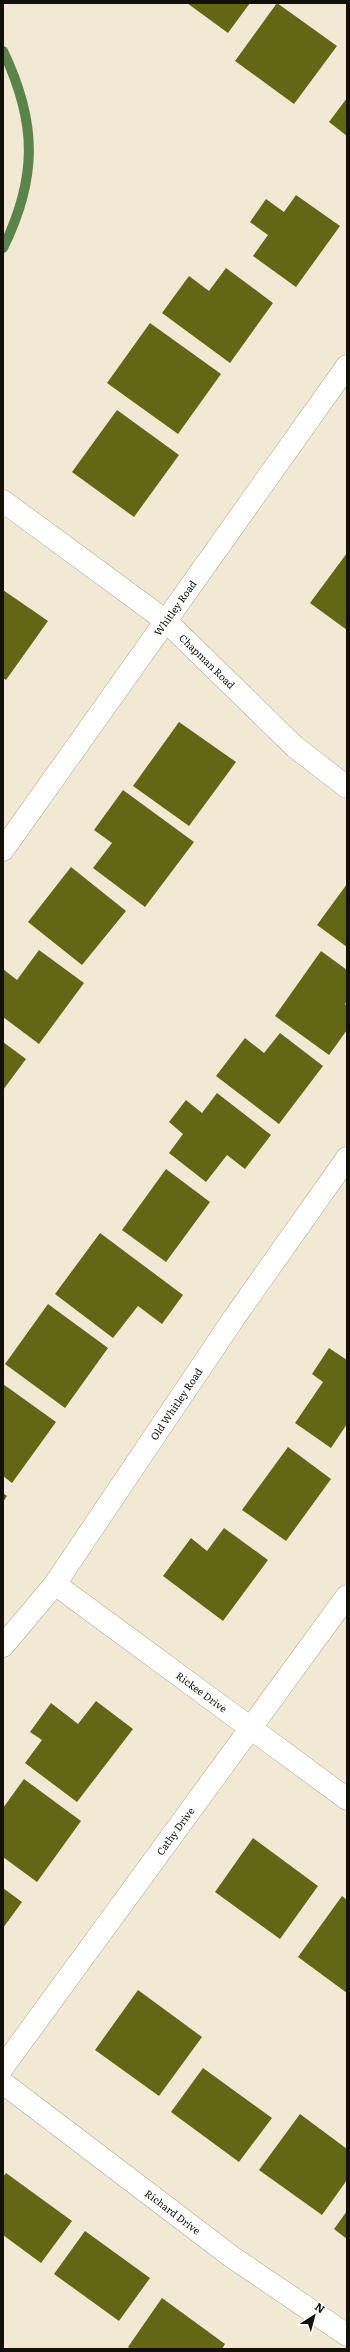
<svg xmlns="http://www.w3.org/2000/svg" width="350" height="2352" viewBox="0 0 350 2352" font-family="Literata,serif">
	<style>
		.lines { fill: none; stroke-linecap: round; stroke-linejoin: round }
		.stream { stroke: #5a844a; stroke-width: 10 }
		.building { fill: #626716 }
		.street-casing { stroke: #b1a996; stroke-width: 23 }
		.secondary-casing { stroke: #b1a996; stroke-width: 23 }
		.street { stroke: #fff; stroke-width: 22 }
		.secondary { stroke: #fff; stroke-width: 22 }
		.labels { text-anchor: middle; stroke-width: 4; stroke-linejoin: round; paint-order: stroke }
		.street-label { font-size: 10px; fill: #13100a; stroke: #fff }
	</style>
	<rect width="100%" height="100%" fill="#f1e9d4"/>
	<g class="lines">
		<!-- stream -->
		<path class="stream" d="M3 51C37 122 38 177 3 248"/>
	</g>
	<!-- building -->
	<path class="building" d="M187 3H250L228 33Z
		M277 3 337 46 294 104 235 61Z
		M347 98V136L329 122Z
		M296 195 340 226 296 287 253 256 268 235 250 222 266 199 284 212Z
		M226 268 273 303 230 363 162 313 189 276 209 291Z
		M150 323 221 374 178 434 107 383Z
		M117 410 179 455 134 517 72 472Z
		M347 553V630L310 603Z
		M3 590 48 621 6 680 3 678Z
		M179 722 236 762 189 826 133 786Z
		M123 790 194 842 145 907 93 868 112 843 94 830Z
		M71 867 126 911 82 965 28 922Z
		M347 884V947L317 925Z
		M39 950 84 983 39 1044 3 1017V969L17 980Z
		M321 951 347 970V1001L345 1004 347 1006V1030L329 1055 275 1016Z
		M280 1033 323 1066 279 1124 216 1076 245 1038 264 1053Z
		M3 1042 26 1059 3 1090Z
		M217 1093 271 1135 245 1169 227 1155 206 1182 169 1153 183 1134 169 1122 186 1100 202 1113Z
		M166 1169 210 1202 166 1262 122 1230Z
		M100 1233 183 1295 162 1324 138 1306 113 1338 55 1294Z
		M48 1304 108 1348 65 1408 5 1364Z
		M329 1348 347 1360V1424L331 1448 295 1423 323 1382 312 1374Z
		M3 1384 56 1422 12 1483 3 1476Z
		M288 1447 331 1479 286 1541 242 1510Z
		M3 1493 7 1496 3 1502Z
		M224 1528 268 1560 223 1621 163 1576 191 1538 207 1551Z
		M96 1701 133 1729 77 1802 25 1763 42 1740 30 1732 51 1703 78 1724Z
		M24 1779 81 1821 37 1882 3 1857V1808Z
		M253 1838 318 1886 280 1939 215 1892Z
		M3 1888 22 1902 3 1928Z
		M342 1896 347 1900V1993L298 1957Z
		M138 1990 202 2037 159 2096 95 2050Z
		M203 2068 272 2118 239 2162 171 2112Z
		M300 2114 347 2149V2180L322 2215 259 2170Z
		M6 2173 72 2221 41 2263 3 2235V2177Z
		M347 2211V2239L334 2229Z
		M85 2231 150 2278 119 2321 54 2274Z
		M162 2298 225 2344 222 2349H131L128 2347Z"/>
	<g class="lines">
		<defs>
			<g id="street">
				<path id="s1" d="M55 1584 347 1799"/>
				<path id="s2" d="M3 1646 55 1584 234 1318 347 1158"/>
				<path id="s3" d="M3 2067 347 1596"/>
				<path id="s4" d="M3 2083 232 2257 347 2335"/>
			</g>
			<g id="secondary">
				<path id="s5" d="M3 501 166 621 295 747 347 787"/>
				<path id="s6" d="M3 850 347 366"/>
			</g>
		</defs>
		<!-- street casing -->
		<use href="#street" class="street-casing"/>
		<!-- secondary casing -->
		<use href="#secondary" class="secondary-casing"/>
		<!-- street -->
		<use href="#street" class="street"/>
		<!-- secondary -->
		<use href="#secondary" class="secondary"/>
	</g>
	<g class="labels">
		<!-- street labels -->
		<g class="street-label">
			<text dy="4" stroke="none"><textPath href="#s6" startOffset="297">Whitley Road</textPath></text>
			<text dy="4" stroke="none"><textPath href="#s5" startOffset="260">Chapman Road</textPath></text>
			<text dy="4" stroke="none"><textPath href="#s2" startOffset="298">Old Whitley Road</textPath></text>
			<text dy="4" stroke="none"><textPath href="#s1" startOffset="182">Rickee Drive</textPath></text>
			<text dy="4" stroke="none"><textPath href="#s3" startOffset="292">Cathy Drive</textPath></text>
			<text dy="4" stroke="none"><textPath href="#s4" startOffset="213">Richard Drive</textPath></text>
		</g>
	</g>
	<!-- border -->
	<rect width="350" height="2352" fill="none" stroke="#13100a" stroke-width="8"/>
	<!-- north arrow -->
	<g transform="translate(314 2316) rotate(36)" stroke="#ffffff" stroke-width="3" paint-order="stroke">
	<path d="M0-3L7 15L0 10L-7 15Z" fill="#13100a"/>
	<text y="-6" font-size="11" font-weight="bold" text-anchor="middle" fill="#13100a">N</text>
	</g>
</svg>
